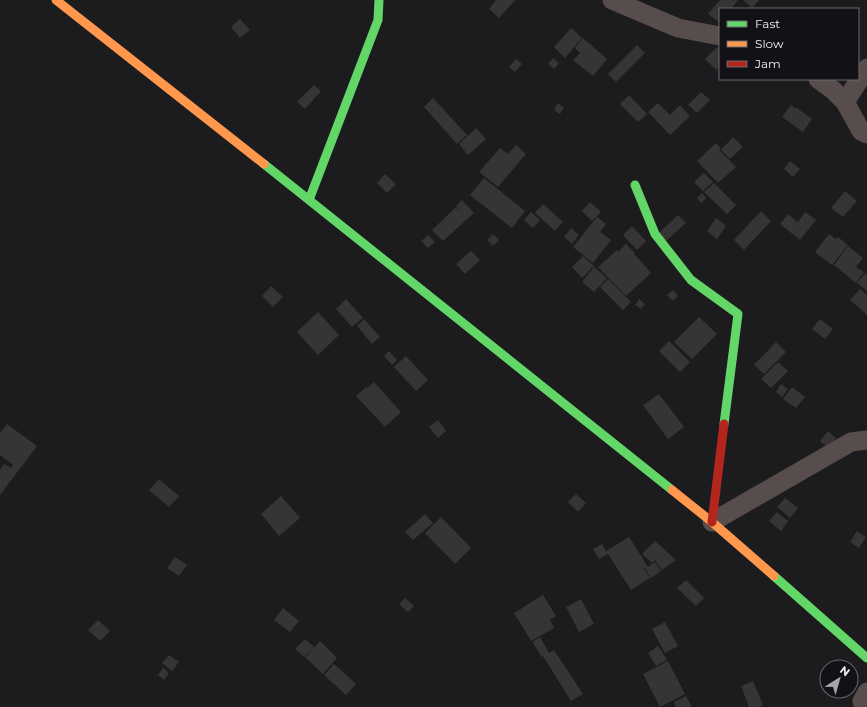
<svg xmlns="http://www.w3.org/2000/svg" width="867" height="707" viewBox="0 0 867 707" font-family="Montserrat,sans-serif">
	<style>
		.building { fill: #353536 }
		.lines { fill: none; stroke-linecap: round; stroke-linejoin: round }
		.street { stroke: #574d4c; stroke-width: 19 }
		.fast { stroke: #63d668; stroke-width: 9 }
		.slow { stroke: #ff974d; stroke-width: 9 }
		.jam { stroke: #b3261e; stroke-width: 9 }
	</style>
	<rect width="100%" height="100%" fill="#1c1c1e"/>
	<!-- building -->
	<path class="building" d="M496 0H515L499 18 489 9Z
		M720 0H738L731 9H720V23L708 14Z
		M743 0H759L752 8Z
		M240 19 250 30 240 38 231 27Z
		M571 28 582 38 565 58 554 47Z
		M583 38 607 59 593 76 573 60 580 53 575 48Z
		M637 45 645 53 616 82 608 74Z
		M717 47 720 50V66L716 70 705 59Z
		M553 58 559 63 554 69 548 64Z
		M516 59 522 64 515 72 509 67Z
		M314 85 321 91 305 109 297 102Z
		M701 92 710 100 697 113 688 105Z
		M629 95 647 114 638 122 620 104Z
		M433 98 467 135 457 144 424 107Z
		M558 103 564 108 560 114 554 110Z
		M658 103 670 115 680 105 690 116 670 135 648 112Z
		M791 105 796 109 797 108 812 119 803 132 782 117Z
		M476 128 486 139 468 155 459 144Z
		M733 137 743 147 730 159 721 150Z
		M716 143 721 148 719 150 736 167 718 183 697 161Z
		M516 145 526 154 498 187 479 172 500 148 508 154Z
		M790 161 800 169 793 177 784 169Z
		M704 173 713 182 703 191 694 182Z
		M385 174 396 184 387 193 377 183Z
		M484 178 525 211 512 228 470 195Z
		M714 183 736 205 727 214 704 192Z
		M845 191 857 201 843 217 831 208Z
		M702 193 706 198 701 203 697 198Z
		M462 200 474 213 443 241 432 230 456 207 464 215 456 206Z
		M590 202 601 212 592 221 582 211Z
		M543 204 563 222 555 231 535 213Z
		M761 211 771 221 744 250 734 240Z
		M531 212 540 220 533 228 524 220Z
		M805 212 816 220 800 240 780 224 788 214 798 222Z
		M678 215 686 223 666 241 659 233Z
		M597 217 606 224 600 232 611 240 593 263 573 247Z
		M716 218 726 226 717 239 707 231Z
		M632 226 646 241 637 250 623 235Z
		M571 228 579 235 572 244 564 237Z
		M493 234 499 240 493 246 487 240Z
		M829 234 836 239 838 237 848 245 832 265 815 252Z
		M428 235 435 242 428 248 421 241Z
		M626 244 635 253 630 258 634 254 651 273 626 296 598 267 617 250 618 252Z
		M848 246 863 258 856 267 864 272 856 283 834 265Z
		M471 251 480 260 465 274 456 264Z
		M583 256 594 266 582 278 572 267Z
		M594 267 607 278 594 292 582 282Z
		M865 273 867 275V291L857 283Z
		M608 279 631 302 623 310 600 287Z
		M271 286 283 297 273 307 262 296Z
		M860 289 867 295V315L850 300Z
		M673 290 678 296 673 301 667 295Z
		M346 299 363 318 352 327 336 309Z
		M639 299 645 304 641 309 635 305Z
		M318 312 339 335 318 355 297 332Z
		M699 317 717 334 692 359 674 342Z
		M364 319 380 337 372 344 357 326Z
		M820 319 833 329 825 339 812 329Z
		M669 341 690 362 680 372 659 351Z
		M776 342 786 352 764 374 754 365Z
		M389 351 397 360 392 365 384 356Z
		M406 356 428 380 416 391 394 367Z
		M778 362 788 371 771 388 761 379Z
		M374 382 401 412 385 427 356 396 366 387 367 388Z
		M781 384 788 389 782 397 776 392Z
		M792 387 805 397 796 408 783 399Z
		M659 394 684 427 668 439 643 405Z
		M438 420 446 431 438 438 429 427Z
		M7 424 37 446 0 495V470L4 464 11 468 13 465 0 455V433Z
		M828 431 836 438 828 448 820 441Z
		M159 479 179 496 169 507 149 490Z
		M576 494 586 503 578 512 568 502Z
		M281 496 300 518 279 536 261 514Z
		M785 498 798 508 790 518 777 507Z
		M777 512 788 521 781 531 769 521Z
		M425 514 433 523 413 540 405 532Z
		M441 517 471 548 455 564 425 533Z
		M857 531 866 537 859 548 850 542Z
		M629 537 648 567 655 562 661 571 651 578 645 568H644L650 578 631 590 608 554 599 559 593 549 602 544 606 551Z
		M655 541 676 560 662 570 655 560 652 563 642 554Z
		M175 557 187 565 179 576 167 568Z
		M686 580 704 598 696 606 677 588Z
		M543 595 556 616 527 634 514 613Z
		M405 598 414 606 408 612 399 604Z
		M581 599 594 624 579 632 566 607Z
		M283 608 299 621 290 632 274 620Z
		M98 620 110 631 100 641 88 630Z
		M550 620 554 628 531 641 527 634Z
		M665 622 678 646 665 653 652 629Z
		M540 637 549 653 554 650 583 694 571 701 543 656 542 657 532 642Z
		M305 639 314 647 304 657 295 649Z
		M320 641 337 658 323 674 305 657Z
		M658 646 667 660 656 666 648 653Z
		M169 655 179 662 172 671 162 663Z
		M668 661 685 694 660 707 643 674Z
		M334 664 356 684 346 695 324 675Z
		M163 668 169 673 164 680 158 675Z
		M753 681 763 705 759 707H749L741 686Z
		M686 696 692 707H676L674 702Z"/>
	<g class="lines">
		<!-- street -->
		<path class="street" d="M612 0 678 28 720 36
			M867 68 845 102 861 131 867 134
			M818 79 833 90 845 102
			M712 522 851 442 867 440
			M864 707 862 701 867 692"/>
		<!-- fast -->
		<path class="fast" d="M264 164 672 490
			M635 185 655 234 691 280 738 314 724 424
			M309 200 378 20 379 0
			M774 576 867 658"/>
		<!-- slow -->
		<path class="slow" d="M56 0 264 164
			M672 490 712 522 774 576"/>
		<!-- jam -->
		<path class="jam" d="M712 522 724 424"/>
	</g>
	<!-- legend -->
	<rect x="719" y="8" width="140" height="72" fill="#121216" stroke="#6a6a6e"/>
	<rect x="727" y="21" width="20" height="6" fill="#63d668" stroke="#6a6a6e"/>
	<text x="755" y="28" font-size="12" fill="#efeff2">Fast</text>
	<rect x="727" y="41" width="20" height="6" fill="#ff974d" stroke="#6a6a6e"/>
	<text x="755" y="48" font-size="12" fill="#efeff2">Slow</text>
	<rect x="727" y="61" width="20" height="6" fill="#b3261e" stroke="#6a6a6e"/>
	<text x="755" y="68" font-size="12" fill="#efeff2">Jam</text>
	<!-- north arrow -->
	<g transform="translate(839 679) rotate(37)"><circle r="19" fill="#121216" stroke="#6a6a6e"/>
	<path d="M0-3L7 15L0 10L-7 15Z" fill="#a5a5a8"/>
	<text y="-6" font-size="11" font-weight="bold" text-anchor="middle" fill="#efeff2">N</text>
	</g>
</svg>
